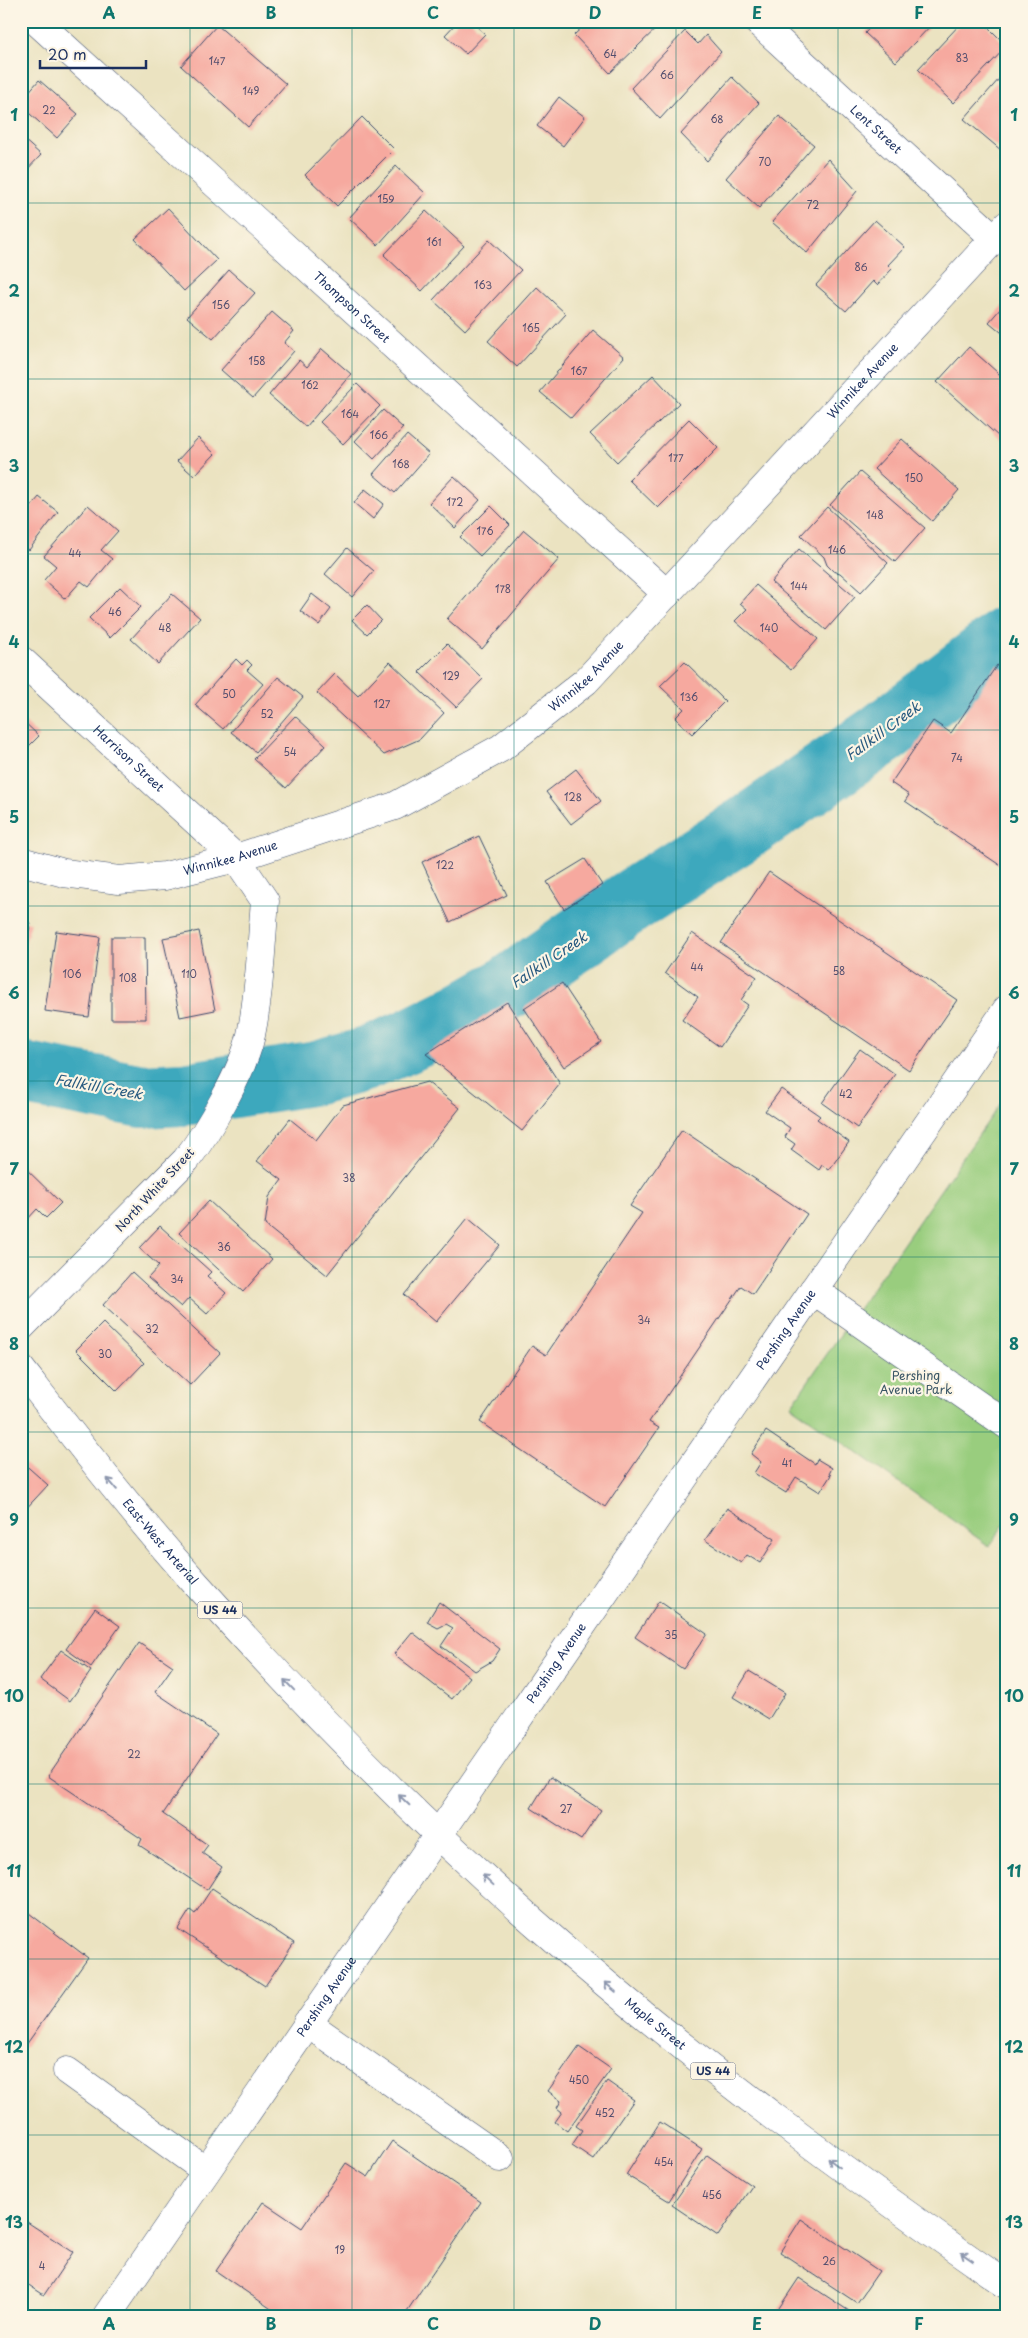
<svg xmlns="http://www.w3.org/2000/svg" width="1028" height="2338" viewBox="0 0 1028 2338" font-family="'Playpen Sans',sans-serif">
	<style>
		.green { fill: #99cd7e; stroke: #5a7e6e }
		.lines { fill: none; stroke-linecap: round; stroke-linejoin: round }
		.river { stroke: #3da8bd; stroke-width: 64 }
		.building { fill: #f6a99f }
		.minor-casing { stroke: #3a4a6d; stroke-width: 29 }
		.highway-casing { stroke: #3a4a6d; stroke-width: 29 }
		.minor { stroke: #fff; stroke-width: 28 }
		.highway { stroke: #fff; stroke-width: 28 }
		.oneway { stroke: #8d97ae }
		.grid { fill: none; stroke: #0f766e; stroke-width: 1; stroke-opacity: 0.55 }
		.labels { text-anchor: middle; stroke-width: 4.5; stroke-linejoin: round; paint-order: stroke }
		.number-label { font-size: 10px; fill: #524e6e }
		.shield { fill: #fcf5e5; stroke: #5e6a86; stroke-width: 1 }
		.shield-label { font-size: 11px; font-weight: bold; fill: #1b2f5e }
		.street-label { font-size: 12px; fill: #1b2f5e; stroke: #fcf5e5 }
		.park-label { font-size: 12px; fill: #3a5666; stroke: #fcf5e5 }
		.water-label { font-size: 14px; font-style: italic; fill: #27597f; stroke: #fcf5e5 }
		.neatline { fill: none; stroke: #0f766e; stroke-width: 2 }
		.grid-label { font-size: 16px; text-anchor: middle; font-weight: bold; fill: #0f766e }
	</style>
	<rect width="100%" height="100%" fill="#fcf5e5"/>
	<filter id="ink" filterUnits="userSpaceOnUse"><feTurbulence type="fractalNoise" baseFrequency=".02" numOctaves="2"/><feDisplacementMap in="SourceGraphic" scale="10" xChannelSelector="R" yChannelSelector="G"/><feConvolveMatrix kernelMatrix="1 2 1 2 8 2 1 2 1" color-interpolation-filters="sRGB"/></filter>
	<filter id="wash" filterUnits="userSpaceOnUse"><feTurbulence type="fractalNoise" baseFrequency=".0096" numOctaves="4" result="noise"/><feDisplacementMap in="SourceGraphic" scale="20" xChannelSelector="R" yChannelSelector="G"/><feGaussianBlur stdDeviation="1.12" result="paint"/><feColorMatrix in="noise" values="0 0 0 0 0 0 0 0 0 0 0 0 0 0 0 0 0 1.4 0 .05"/><feComposite in="paint" operator="in"/></filter>
	<g filter="url(#wash)">
		<rect width="100%" height="100%" fill="#ebe3c1"/>
		<!-- green -->
		<path class="green" d="M1007 1094V1520L989 1546 791 1406Z"/>
		<g class="lines">
			<!-- river -->
			<path class="river" d="M21 1073 142 1096 184 1094 317 1073 363 1060 406 1042 462 1014 511 986 630 902 744 829 882 734 1007 638"/>
		</g>
		<g id="blocks">
			<!-- building -->
			<path class="building" d="M458 21H471L485 34 466 54 445 35Z
				M589 21H664L610 73 574 35Z
				M876 21H935L896 62 865 33Z
				M963 21H982L1007 46 953 103 918 69Z
				M217 25 286 84 248 127 181 66Z
				M685 31 698 44 706 35 721 52 660 119 631 88Z
				M1007 70V145L1002 151 964 119Z
				M732 77 759 103 707 161 681 134Z
				M39 80 78 114 57 138 21 106V101Z
				M559 97 585 117 563 146 537 126Z
				M779 116 814 145 759 208 726 178Z
				M362 117 394 149 337 206 305 175Z
				M21 137 41 155 21 176Z
				M828 159 857 191 807 253 772 222Z
				M396 166 425 193 378 245 349 218Z
				M168 208 217 260 184 291 135 239Z
				M426 211 464 246 422 291 384 255Z
				M875 220 905 247 888 265 892 269 877 285 873 281 846 311 816 285Z
				M489 240 521 270 465 330 433 300Z
				M229 270 255 293 213 339 187 317Z
				M537 287 566 314 517 367 488 341Z
				M1007 301V337L989 322Z
				M272 312 294 331 284 343 294 351 253 398 221 370Z
				M593 330 624 357 571 418 540 392Z
				M969 347 1007 381V444L937 382Z
				M322 349 351 374 306 427 269 395 299 360 307 367Z
				M653 375 679 403 617 462 590 434Z
				M357 384 380 406 343 444 320 422Z
				M383 410 403 428 374 459 355 441Z
				M689 419 718 448 658 508 629 480Z
				M407 435 429 454 395 493 373 474Z
				M198 438 215 454 194 476 177 461Z
				M902 439 959 490 932 521 874 469Z
				M860 472 925 528 895 562 830 505Z
				M454 476 480 500 455 528 429 503Z
				M365 489 384 504 373 519 354 503Z
				M39 497 58 512 29 550 21 544V519Z
				M88 505 118 531 101 550 112 559 89 587 81 581 65 599 44 580 56 566 44 556Z
				M491 506 510 525 480 556 460 537Z
				M827 507 888 563 861 592 840 573 833 571 827 565 824 557 801 535Z
				M524 530 559 559 482 649 447 619Z
				M347 548 374 571 352 597 325 574Z
				M799 549 855 597 826 630 771 582Z
				M756 585 818 639 791 670 735 621 747 609 740 603Z
				M120 587 141 607 110 638 89 618Z
				M172 594 200 618 158 664 131 639Z
				M312 594 331 609 319 625 300 611Z
				M367 605 381 620 367 634 352 620Z
				M447 644 483 679 456 707 419 672Z
				M236 659 242 665 247 660 252 665 247 670 263 684 223 729 195 705Z
				M390 662 444 713 420 739 384 755 317 693 335 674 358 696Z
				M685 662 725 701 692 734 675 718 684 709 660 686Z
				M997 665 1007 672V870L905 801 909 795 891 783 933 721 951 733Z
				M278 677 303 697 256 752 231 732Z
				M295 716 326 745 286 788 254 759Z
				M21 719 39 736 21 754Z
				M576 769 601 801 571 824 546 792Z
				M479 836 507 895 450 922 422 862Z
				M585 859 602 885 564 909 547 882Z
				M769 872 957 1000 909 1070 721 943Z
				M21 920 31 923 22 954H21Z
				M56 931 100 937 89 1017 45 1011Z
				M199 931 215 1010 180 1017 163 938Z
				M692 933 757 977 741 1000 748 1005 720 1047 682 1020 698 997 665 973Z
				M111 937H145L146 1019H111Z
				M562 983 601 1042 564 1067 524 1008Z
				M507 1002 560 1084 522 1131 426 1054Z
				M860 1049 895 1074 857 1128 822 1103Z
				M427 1082 460 1108 327 1275 265 1225 269 1197 282 1180 257 1161 290 1119 316 1140 343 1105Z
				M781 1089 820 1116 817 1119 849 1142 829 1170 822 1165 819 1170 791 1150 795 1144 785 1137 790 1128 765 1111Z
				M682 1130 807 1214 753 1294 741 1286 649 1422 659 1428 605 1507 480 1422 532 1346 546 1355 642 1213 630 1206Z
				M21 1164 61 1203 46 1218 37 1209 26 1221 21 1216Z
				M209 1201 272 1259 243 1292 179 1233Z
				M468 1218 500 1245 436 1322 404 1295Z
				M160 1226 211 1272 207 1276 226 1293 207 1314 189 1298 181 1307 148 1278 159 1266 139 1248Z
				M132 1272 220 1353 190 1385 103 1305Z
				M103 1323 144 1363 117 1391 76 1350Z
				M766 1431 815 1464 817 1459 832 1468 829 1474 831 1475 820 1492 796 1477 786 1493 754 1473 761 1462 751 1454Z
				M21 1461 48 1485 21 1514Z
				M727 1508 775 1539 760 1563 747 1555 741 1563 705 1540Z
				M659 1601 707 1634 683 1669 635 1637Z
				M439 1602 500 1649 492 1661 475 1671 441 1646 453 1628 446 1624 438 1628 427 1622Z
				M95 1608 120 1626 91 1667 66 1649Z
				M412 1632 470 1677 452 1699 394 1654Z
				M139 1643 173 1666 155 1692 217 1734 163 1814 208 1845 202 1853 222 1867 207 1890 139 1845 142 1839 48 1776Z
				M61 1650 91 1671 70 1701 40 1679Z
				M749 1671 785 1693 769 1719 733 1697Z
				M550 1777 601 1810 581 1840 531 1808Z
				M212 1888 294 1943 265 1986 178 1929 190 1910 195 1914Z
				M21 1907 88 1958 21 2052Z
				M579 2047 611 2069 567 2131 555 2122 562 2112 557 2108 561 2101 548 2091Z
				M607 2081 634 2100 593 2159 572 2145 582 2130 576 2126Z
				M660 2122 702 2149 669 2201 626 2175Z
				M392 2141 481 2202 403 2317H283L216 2271 263 2202 302 2228 346 2163 368 2177Z
				M707 2155 752 2186 718 2236 672 2205Z
				M21 2218 73 2252 44 2295 21 2280Z
				M801 2219 879 2271 857 2303 780 2252Z
				M799 2278 849 2311 845 2317H785L777 2311Z"/>
		</g>
	</g>
	<g filter="url(#ink)">
		<use href="#blocks" fill-opacity="0" stroke="#3a4a6d" stroke-width="1"/>
		<g class="lines">
			<defs>
				<g id="minor">
					<path id="s1" d="M36 21 667 594"/>
					<path id="s2" d="M757 21 994 238"/>
					<path id="s3" d="M21 660 236 858 265 901C261 945 260 991 251 1035 244 1069 208 1132 186 1160L21 1327"/>
					<path id="s4" d="M21 861 64 873 119 880 165 876 236 858 395 806 501 748 586 681 1007 225"/>
					<path d="M813 1290 1007 1425"/>
					<path d="M307 2023 500 2158"/>
					<path d="M67 2071 206 2171"/>
					<path id="s5" d="M106 2317 1007 1009"/>
				</g>
				<g id="highway">
					<path id="s6" d="M21 1369C78 1442 135 1516 197 1585 310 1711 430 1833 558 1943 701 2067 852 2177 1007 2285"/>
				</g>
			</defs>
			<!-- minor casing -->
			<use href="#minor" class="minor-casing"/>
			<!-- highway casing -->
			<use href="#highway" class="highway-casing"/>
			<!-- minor -->
			<use href="#minor" class="minor"/>
			<!-- highway -->
			<use href="#highway" class="highway"/>
		</g>
		<!-- one-way arrows -->
		<defs><path id="oneway-shaft" d="M-6 0H5M1.5-3L5.5 0L1.5 3" fill="none" stroke-width="1.6" stroke-linecap="round" stroke-linejoin="round" transform="scale(1.25)"/></defs>
		<g class="oneway">
			<use href="#oneway-shaft" transform="translate(112 1484) rotate(-130)"/>
			<use href="#oneway-shaft" transform="translate(289 1685) rotate(-134)"/>
			<use href="#oneway-shaft" transform="translate(404 1800) rotate(-136)"/>
			<use href="#oneway-shaft" transform="translate(488 1880) rotate(-137)"/>
			<use href="#oneway-shaft" transform="translate(610 1987) rotate(-140)"/>
			<use href="#oneway-shaft" transform="translate(834 2163) rotate(-143)"/>
			<use href="#oneway-shaft" transform="translate(967 2257) rotate(-145)"/>
		</g>
	</g>
	<!-- grid -->
	<path class="grid" d="M190 21V2317M352 21V2317M514 21V2317M676 21V2317M838 21V2317M21 203H1007M21 379H1007M21 554H1007M21 730H1007M21 906H1007M21 1081H1007M21 1257H1007M21 1432H1007M21 1608H1007M21 1784H1007M21 1959H1007M21 2135H1007"/>
	<g class="labels">
		<!-- number labels -->
		<g class="number-label">
			<text x="610" y="58">64</text>
			<text x="962" y="62">83</text>
			<text x="217" y="65">147</text>
			<text x="667" y="79">66</text>
			<text x="251" y="95">149</text>
			<text x="49" y="114">22</text>
			<text x="717" y="123">68</text>
			<text x="765" y="166">70</text>
			<text x="386" y="203">159</text>
			<text x="813" y="209">72</text>
			<text x="434" y="246">161</text>
			<text x="861" y="271">86</text>
			<text x="483" y="289">163</text>
			<text x="221" y="309">156</text>
			<text x="531" y="332">165</text>
			<text x="257" y="365">158</text>
			<text x="579" y="375">167</text>
			<text x="310" y="389">162</text>
			<text x="350" y="418">164</text>
			<text x="379" y="439">166</text>
			<text x="676" y="462">177</text>
			<text x="401" y="468">168</text>
			<text x="914" y="482">150</text>
			<text x="455" y="506">172</text>
			<text x="875" y="519">148</text>
			<text x="485" y="535">176</text>
			<text x="837" y="554">146</text>
			<text x="75" y="557">44</text>
			<text x="799" y="590">144</text>
			<text x="503" y="593">178</text>
			<text x="115" y="616">46</text>
			<text x="165" y="632">48</text>
			<text x="769" y="632">140</text>
			<text x="451" y="680">129</text>
			<text x="229" y="698">50</text>
			<text x="689" y="701">136</text>
			<text x="382" y="708">127</text>
			<text x="267" y="718">52</text>
			<text x="290" y="756">54</text>
			<text x="957" y="762">74</text>
			<text x="573" y="801">128</text>
			<text x="445" y="869">122</text>
			<text x="697" y="971">44</text>
			<text x="839" y="975">58</text>
			<text x="72" y="978">106</text>
			<text x="189" y="978">110</text>
			<text x="128" y="982">108</text>
			<text x="846" y="1098">42</text>
			<text x="349" y="1182">38</text>
			<text x="224" y="1251">36</text>
			<text x="177" y="1283">34</text>
			<text x="644" y="1324">34</text>
			<text x="152" y="1333">32</text>
			<text x="105" y="1358">30</text>
			<text x="787" y="1467">41</text>
			<text x="671" y="1639">35</text>
			<text x="134" y="1758">22</text>
			<text x="566" y="1813">27</text>
			<text x="579" y="2084">450</text>
			<text x="605" y="2117">452</text>
			<text x="664" y="2166">454</text>
			<text x="712" y="2199">456</text>
			<text x="340" y="2254">19</text>
			<text x="829" y="2265">26</text>
			<text x="42" y="2270">4</text>
		</g>
		<!-- shield labels -->
		<g class="shield">
			<rect x="197.5" y="1601.5" width="45" height="17" rx="4"/>
			<rect x="690.5" y="2062.5" width="45" height="17" rx="4"/>
		</g>
		<g class="shield-label">
			<text x="220" y="1614">US 44</text>
			<text x="713" y="2075">US 44</text>
		</g>
		<!-- street labels -->
		<g class="street-label">
			<text dy="4" stroke="none"><textPath href="#s2" startOffset="161">Lent Street</textPath></text>
			<text dy="4" stroke="none"><textPath href="#s1" startOffset="426">Thompson Street</textPath></text>
			<text dy="4" stroke="none"><textPath href="#s4" startOffset="1024">Winnikee Avenue</textPath></text>
			<text dy="4" stroke="none"><textPath href="#s4" startOffset="619">Winnikee Avenue</textPath></text>
			<text dy="4" stroke="none"><textPath href="#s3" startOffset="146">Harrison Street</textPath></text>
			<text dy="4" stroke="none"><textPath href="#s4" startOffset="214">Winnikee Avenue</textPath></text>
			<text transform="translate(155 1190) rotate(-47)" y="4">North White Street</text>
			<text dy="4" stroke="none"><textPath href="#s5" startOffset="1199">Pershing Avenue</textPath></text>
			<text dy="4" stroke="none"><textPath href="#s6" startOffset="222">East-West Arterial</textPath></text>
			<text dy="4" stroke="none"><textPath href="#s5" startOffset="794">Pershing Avenue</textPath></text>
			<text dy="4" stroke="none"><textPath href="#s5" startOffset="389">Pershing Avenue</textPath></text>
			<text dy="4" stroke="none"><textPath href="#s6" startOffset="914">Maple Street</textPath></text>
		</g>
		<!-- park labels -->
		<g class="park-label">
			<text x="916" y="1380">Pershing<tspan x="916" dy="14">Avenue Park</tspan></text>
		</g>
		<!-- water labels -->
		<g class="water-label">
			<text transform="translate(883 731) rotate(-36)" y="5">Fallkill Creek</text>
			<text transform="translate(549 960) rotate(-34)" y="5">Fallkill Creek</text>
			<text transform="translate(99 1087) rotate(10)" y="5">Fallkill Creek</text>
		</g>
	</g>
	<!-- margin -->
	<rect width="1028" height="2338" fill="none" stroke="#fcf5e5" stroke-width="55"/>
	<!-- scale -->
	<path d="M40 60v8h106v-8" fill="none" stroke="#1b2f5e" stroke-width="2.5"/>
	<text x="48" y="60" font-size="15" fill="#1b2f5e" stroke="#fcf5e5" stroke-width="4" paint-order="stroke">20 m</text>
	<rect x="28" y="28" width="972" height="2282" class="neatline"/>
	<g class="grid-label">
		<text x="109" y="19">A</text>
		<text x="271" y="19">B</text>
		<text x="433" y="19">C</text>
		<text x="595" y="19">D</text>
		<text x="757" y="19">E</text>
		<text x="919" y="19">F</text>
		<text x="14" y="121">1</text>
		<text x="1014" y="121">1</text>
		<text x="14" y="297">2</text>
		<text x="1014" y="297">2</text>
		<text x="14" y="472">3</text>
		<text x="1014" y="472">3</text>
		<text x="14" y="648">4</text>
		<text x="1014" y="648">4</text>
		<text x="14" y="823">5</text>
		<text x="1014" y="823">5</text>
		<text x="14" y="999">6</text>
		<text x="1014" y="999">6</text>
		<text x="14" y="1175">7</text>
		<text x="1014" y="1175">7</text>
		<text x="14" y="1350">8</text>
		<text x="1014" y="1350">8</text>
		<text x="14" y="1526">9</text>
		<text x="1014" y="1526">9</text>
		<text x="14" y="1702">10</text>
		<text x="1014" y="1702">10</text>
		<text x="14" y="1877">11</text>
		<text x="1014" y="1877">11</text>
		<text x="14" y="2053">12</text>
		<text x="1014" y="2053">12</text>
		<text x="14" y="2228">13</text>
		<text x="1014" y="2228">13</text>
		<text x="109" y="2330">A</text>
		<text x="271" y="2330">B</text>
		<text x="433" y="2330">C</text>
		<text x="595" y="2330">D</text>
		<text x="757" y="2330">E</text>
		<text x="919" y="2330">F</text>
	</g>
</svg>
